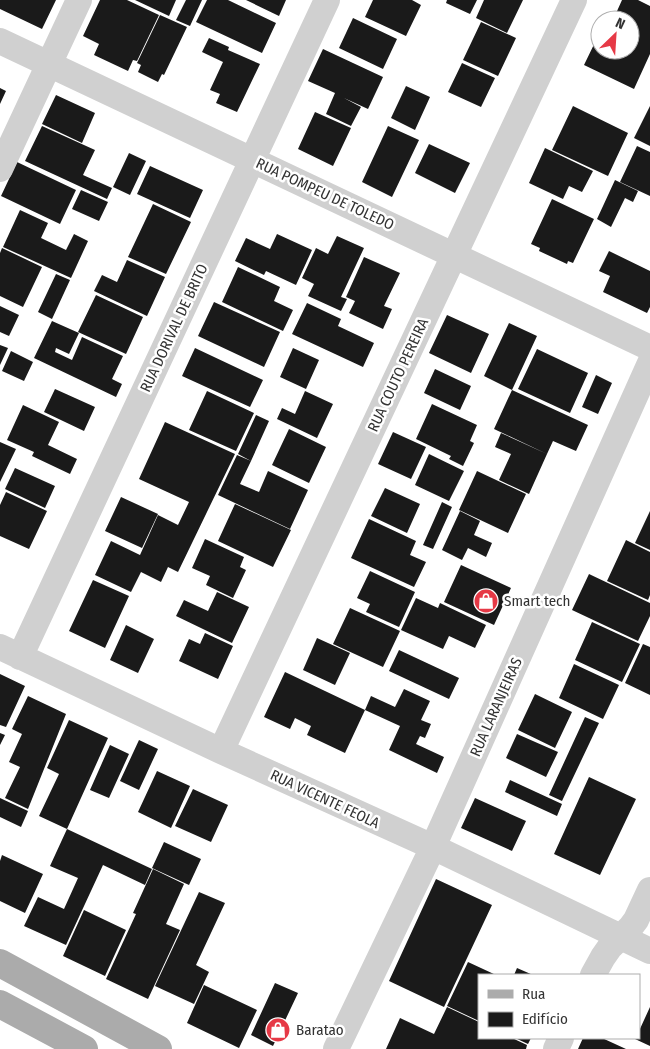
<svg xmlns="http://www.w3.org/2000/svg" width="650" height="1049" viewBox="0 0 650 1049" font-family="'Fira Sans Condensed',sans-serif">
	<style>
		.building { fill: #1a1a1a }
		.lines { fill: none; stroke-linecap: round; stroke-linejoin: round }
		.minor { stroke: #d0d0d0; stroke-width: 26 }
		.major { stroke: #ababab; stroke-width: 28 }
		.labels { text-anchor: middle; stroke-width: 5; stroke-linejoin: round; paint-order: stroke }
		.street-label { font-size: 15px; fill: #333; stroke: #fff }
		.poi-label { font-size: 15px; fill: #333; stroke: #fff; text-anchor: start }
	</style>
	<rect width="100%" height="100%" fill="#fff"/>
	<!-- building -->
	<path class="building" d="M0 0H56L42 29 0 9Z
		M100 0H127L159 15 137 61 133 60 128 71 94 55 99 44 83 36Z
		M135 0H176L169 16Z
		M186 0H202L190 26 176 20Z
		M207 0H228L276 23 262 53 196 22Z
		M246 0H286L279 16Z
		M373 0H412L421 5 406 36 365 17Z
		M447 0H477L470 14 446 3Z
		M484 0H523L507 33 476 18Z
		M622 0H638L650 6V54L634 89 584 65 600 32V50H630V20H613Z
		M160 15 187 27 164 75 162 74 158 82 138 72 141 65 137 63Z
		M353 18 397 39 383 69 339 48Z
		M481 22 516 38 498 76 463 60Z
		M209 38 229 47 228 50 260 64 237 112 216 103 220 94 210 90 223 62 202 52Z
		M323 49 383 77 368 109 344 98 361 107 351 126 326 114 335 93 308 81Z
		M462 63 495 78 481 107 448 92Z
		M406 86 430 97 415 130 391 118Z
		M0 88 6 91 0 104Z
		M56 95 95 113 82 143 42 124Z
		M573 106 628 133 608 176 552 150Z
		M650 106V146L634 138Z
		M315 112 351 128 333 166 298 149Z
		M42 126 95 150 83 175 112 188 107 199 25 161Z
		M388 126 419 140 392 197 362 182Z
		M429 144 470 163 455 193 415 173Z
		M637 146 650 152V196L620 182Z
		M545 148 593 171 582 192 569 186 563 199 529 183Z
		M129 153 146 161 130 195 113 187Z
		M17 162 76 190 60 224 1 196Z
		M150 166 203 190 190 218 137 194Z
		M615 180 638 191 633 202 625 198 611 227 597 219Z
		M81 190 108 202 99 221 72 209Z
		M552 199 594 219 573 263 568 261 567 264 539 251 540 248 531 244Z
		M153 204 191 222 166 274 128 257Z
		M20 210 48 223 41 238 66 250 74 234 88 241 71 278 3 247Z
		M277 234 312 250 296 285 266 271 264 275 235 261 246 238 270 249Z
		M337 236 364 248 341 297 347 299 341 311 308 296 314 284 302 278 316 248 328 254Z
		M2 248 42 267 23 307 0 296V253Z
		M609 251 650 271V307L647 313 603 292 610 276 599 271Z
		M364 257 400 273 384 306 392 309 383 329 349 313 355 301 346 297Z
		M127 260 165 277 147 316 94 291 102 275 117 282Z
		M238 267 280 287 274 301 293 310 283 331 222 302Z
		M56 274 70 280 52 319 38 312Z
		M96 295 143 317 126 354 78 332Z
		M214 302 280 332 264 367 198 336Z
		M307 303 341 319 338 326 374 343 363 367 292 334Z
		M0 306 19 315 9 336 0 332Z
		M447 315 489 334 471 373 429 353Z
		M52 321 79 333 69 354 56 348 55 352 72 360 82 337 123 356 112 379 122 384 116 397 34 358Z
		M509 323 537 336 512 390 484 376Z
		M0 345 8 348 0 365Z
		M195 348 263 380 250 407 182 376Z
		M293 348 319 360 306 389 280 377Z
		M537 349 588 373 570 413 518 389Z
		M11 351 33 362 24 381 2 371Z
		M435 369 471 386 460 410 424 393Z
		M596 375 612 383 598 414 582 407Z
		M55 389 95 407 84 431 44 412Z
		M512 390 588 425 576 451 553 441 547 454 494 429Z
		M207 391 254 413 236 451 189 430Z
		M305 391 333 404 317 438 277 419 282 408 295 414Z
		M432 404 477 425 470 441 474 443 463 466 449 459 451 456 416 439Z
		M23 405 59 422 48 445 77 459 70 474 32 456 34 452 7 440Z
		M256 415 269 421 251 461 238 454Z
		M165 422 235 454 178 572 168 567 161 582 141 572 131 592 95 575 111 541 140 555 158 515 178 525 189 502 139 479Z
		M289 429 326 447 309 483 272 465Z
		M393 432 426 447 411 479 378 464Z
		M501 433 547 454 529 494 499 480 511 454 495 447Z
		M0 442 16 449 0 482Z
		M429 454 464 471 449 501 415 485Z
		M237 455 251 461 240 484 259 492 268 471 308 490 290 529 218 495Z
		M15 468 55 486 45 508 5 489Z
		M477 471 526 494 508 533 459 510Z
		M385 488 420 504 407 533 371 516Z
		M6 492 47 511 29 549 0 536V505Z
		M121 497 158 514 142 548 105 531Z
		M442 502 452 507 433 549 423 545Z
		M235 504 291 530 273 567 218 541Z
		M460 511 480 521 474 535 492 543 486 557 468 548 462 560 442 550Z
		M650 511V550L635 543Z
		M369 519 416 541 410 555 426 562 414 587 351 558Z
		M205 539 244 557 240 567 246 570 233 598 206 585 210 576 192 568Z
		M626 540 650 552V595L648 600 607 581Z
		M461 565 511 588 494 625 444 602Z
		M370 571 415 592 399 627 366 612 370 604 357 598Z
		M589 574 650 603V616L638 641 572 610Z
		M93 580 129 596 105 648 69 631Z
		M217 592 249 607 232 643 176 616 184 600 208 611Z
		M416 598 438 608 440 603 486 625 475 648 449 636 443 649 401 630Z
		M350 608 400 631 383 667 333 644Z
		M592 622 640 644 622 682 575 660Z
		M126 625 154 639 138 673 110 660Z
		M205 633 233 646 218 679 179 661 189 639 200 644Z
		M317 638 350 653 335 685 303 670Z
		M643 644 650 647V695L625 683Z
		M399 650 459 678 449 699 389 671Z
		M574 664 619 685 603 719 559 698Z
		M285 672 365 710 345 753 307 735 311 726 295 718 290 729 264 717Z
		M0 674 25 686 6 727 0 725Z
		M404 689 430 701 421 720 431 724 425 738 420 736 416 744 444 757 437 773 389 750 400 726 365 710 371 696 395 707Z
		M535 694 572 712 555 748 518 730Z
		M28 696 66 714 28 809 5 798 20 767 9 762 22 734 12 729Z
		M585 717 599 723 562 801 549 795Z
		M69 720 108 738 67 829 152 869 145 885 103 865 66 945 24 926 38 897 64 909 78 878 50 866 67 829 39 816 59 774 47 768Z
		M0 733 5 735 0 745Z
		M517 734 558 752 546 777 506 758Z
		M139 740 158 749 139 790 120 781Z
		M110 745 129 754 109 798 90 790Z
		M157 771 190 786 171 828 138 812Z
		M589 777 636 799 600 875 554 854Z
		M510 780 562 804 557 816 505 792Z
		M193 789 228 805 211 842 175 826Z
		M0 798 28 811 21 827 0 817Z
		M475 798 526 821 512 851 461 828Z
		M164 842 201 859 189 885 152 868Z
		M2 855 43 874 25 913 0 901V861Z
		M153 869 184 884 166 924 180 930 148 999 106 979 136 914 133 913Z
		M436 879 492 905 444 1007 389 981Z
		M199 892 225 903 196 965 209 972 194 1004 155 986Z
		M84 910 126 930 105 976 63 956Z
		M468 962 496 975H479V1021L447 1006Z
		M517 968 533 975H514Z
		M275 983 298 993 273 1046 251 1035Z
		M204 985 257 1010 239 1048 187 1023Z
		M447 1007 479 1022V1038H512L527 1045 526 1049H386L400 1018 434 1034Z
		M650 1007V1046L635 1039 639 1038V1031Z
		M515 1038H531L528 1044Z
		M583 1038H602L626 1049H578Z"/>
	<g class="lines">
		<!-- minor -->
		<path class="minor" d="M0 41 650 348
			M0 169 79 0
			M0 647 221 751 433 847 650 951
			M20 657 327 0
			M221 751 574 0
			M593 975 603 957 610 947 630 928 636 920 650 890
			M336 1049 433 847 650 363
			M556 1049 561 1038"/>
		<!-- major -->
		<path class="major" d="M0 963 158 1049
			M0 1004 84 1049"/>
	</g>
	<!-- icons -->
	<defs>
		<symbol id="shop-disc" viewBox="-11 -11 22 22"><circle r="9.5" fill="#e63946" stroke="#fff"/><path d="M-5-2.5h2.3a2.7 3.5 0 0 1 5.4 0H5L5.5 6h-11ZM-1.5-2.5h3a1.5 2.3 0 0 0-3 0Z" fill="#fff"/></symbol>
	</defs>
	<g fill-rule="evenodd">
		<use href="#shop-disc" x="472" y="587" width="28" height="28"/>
		<use href="#shop-disc" x="264" y="1016" width="28" height="28"/>
	</g>
	<g class="labels">
		<!-- street labels -->
		<g class="street-label">
			<text transform="translate(325 194) rotate(25)" y="5">RUA POMPEU DE TOLEDO</text>
			<text transform="translate(174 328) rotate(-65)" y="5">RUA DORIVAL DE BRITO</text>
			<text transform="translate(398 375) rotate(-65)" y="5">RUA COUTO PEREIRA</text>
			<text transform="translate(496 707) rotate(-66)" y="5">RUA LARANJEIRAS</text>
			<text transform="translate(325 799) rotate(25)" y="5">RUA VICENTE FEOLA</text>
		</g>
		<!-- poi labels -->
		<g class="poi-label">
			<text x="504" y="606">Smart tech</text>
			<text x="296" y="1035">Baratao</text>
		</g>
	</g>
	<!-- legend -->
	<rect x="478" y="974" width="162" height="65" fill="#ffffff" stroke="#adadad"/>
	<rect x="488" y="990" width="25" height="8" fill="#ababab" stroke="#adadad"/>
	<text x="522" y="999" font-size="15" fill="#333333">Rua</text>
	<rect x="488" y="1012" width="25" height="15" fill="#1a1a1a" stroke="#adadad"/>
	<text x="522" y="1024" font-size="15" fill="#333333">Edifício</text>
	<!-- north arrow -->
	<g transform="translate(615 35) rotate(25)"><circle r="24" fill="#ffffff" stroke="#adadad"/>
	<path d="M0-4L9 19L0 12L-9 19Z" fill="#e63946"/>
	<text y="-8" font-size="14" font-weight="bold" text-anchor="middle" fill="#333333">N</text>
	</g>
</svg>
